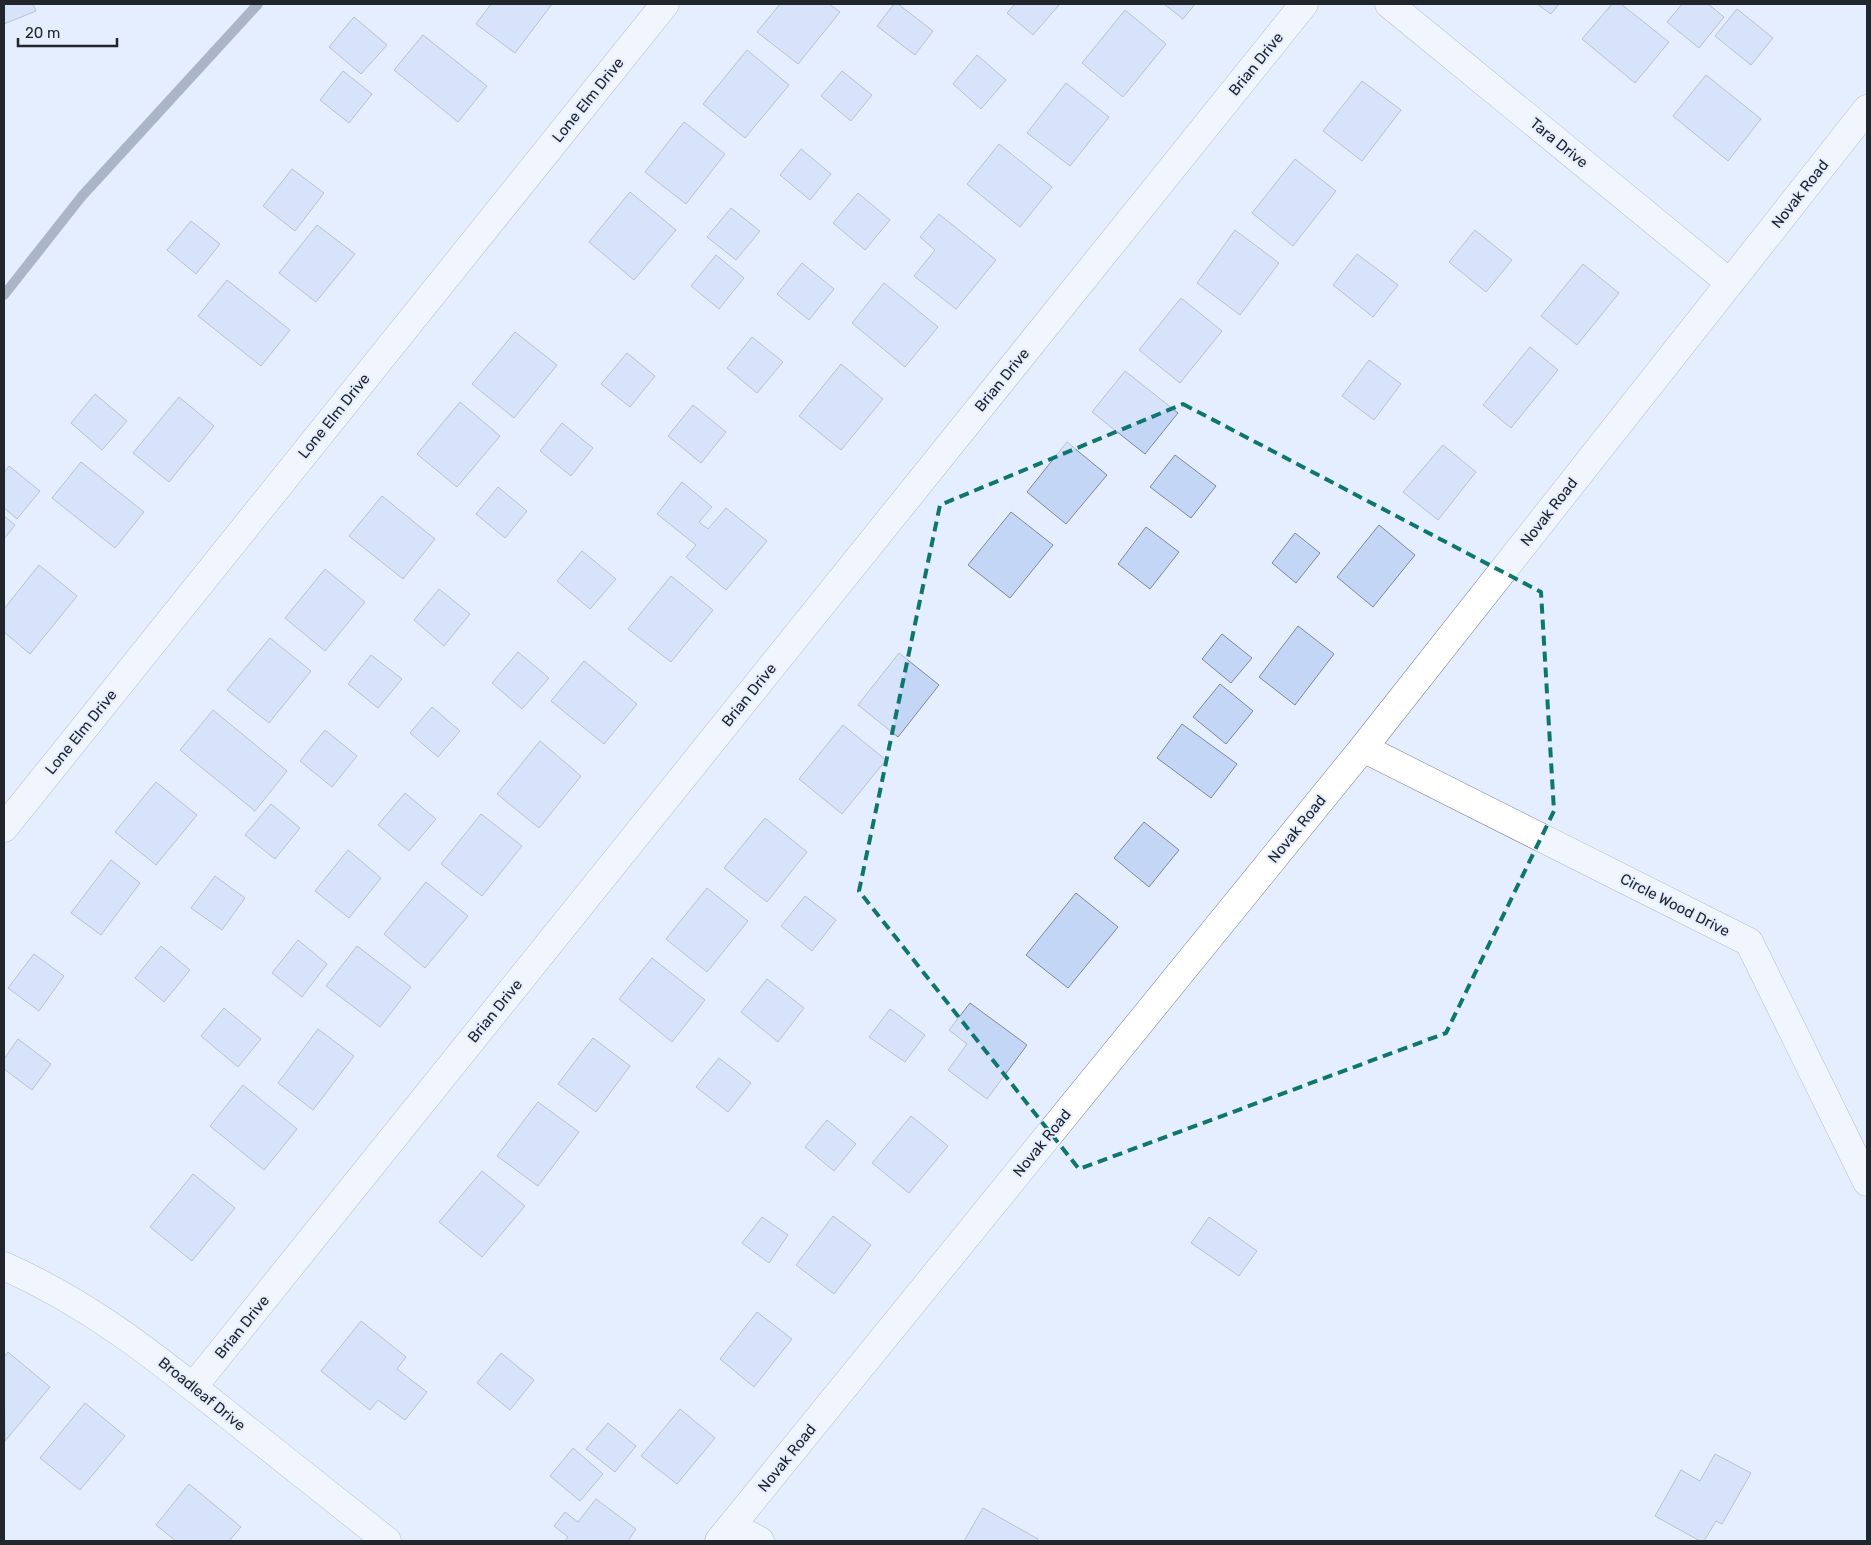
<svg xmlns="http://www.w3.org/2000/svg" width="1871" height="1545" viewBox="0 0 1871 1545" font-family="Rubik,sans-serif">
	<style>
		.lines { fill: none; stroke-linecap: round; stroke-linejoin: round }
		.stream { stroke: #636f86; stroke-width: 10 }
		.building { fill: #c4d6f6; stroke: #7e889a }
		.street-casing { stroke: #778192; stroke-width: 29 }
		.street { stroke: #fff; stroke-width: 28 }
		.marked { fill: none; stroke: #0f766e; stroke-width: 4; stroke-dasharray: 10 6; stroke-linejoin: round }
		.labels { text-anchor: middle; stroke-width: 4; stroke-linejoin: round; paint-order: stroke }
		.street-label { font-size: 15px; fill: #21252c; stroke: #e5eefe }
	</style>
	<rect width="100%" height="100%" fill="#e5eefe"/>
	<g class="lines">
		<!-- stream -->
		<path class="stream" d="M4 295 82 196 258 4"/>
	</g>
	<!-- building -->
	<path class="building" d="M4 4H33L36 11 4 24Z
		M491 4H552L515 53 476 24Z
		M780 4H829L840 12 798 64 757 32Z
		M894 4H898L933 31 915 55 877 26Z
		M1015 4H1058L1059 5 1033 35 1007 13Z
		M1164 4H1195L1183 19Z
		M1537 4H1559L1551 14Z
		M1612 4H1621L1669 42 1635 83 1582 39Z
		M1682 4H1708L1724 17 1699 48 1667 22Z
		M1737 9 1773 38 1751 65 1715 36Z
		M1125 10 1166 44 1123 97 1082 63Z
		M354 17 387 45 361 74 329 47Z
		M423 35 487 86 458 122 394 70Z
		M747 50 789 85 745 138 703 104Z
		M977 55 1006 80 981 109 953 84Z
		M343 71 372 94 349 123 320 100Z
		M842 71 872 95 851 121 821 96Z
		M1706 75 1761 119 1728 161 1673 116Z
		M1362 81 1401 110 1362 161 1323 131Z
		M1066 83 1109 117 1070 166 1027 133Z
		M684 122 725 154 686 204 645 172Z
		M999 144 1052 187 1020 227 967 184Z
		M801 149 831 174 810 200 780 175Z
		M1295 159 1336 191 1293 246 1252 213Z
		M292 169 324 193 295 231 263 206Z
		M630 192 676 230 634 280 589 242Z
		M858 193 890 220 865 250 833 223Z
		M731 208 760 231 736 260 707 237Z
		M939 214 996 260 956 309 914 276 935 250 920 237Z
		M191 221 220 244 196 274 167 250Z
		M317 225 355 254 316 302 279 273Z
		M1235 230 1279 263 1240 315 1197 283Z
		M1475 230 1512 260 1486 292 1449 262Z
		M1357 254 1398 285 1373 317 1333 285Z
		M716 255 744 278 719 309 691 286Z
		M802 263 834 289 809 320 777 294Z
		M1583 264 1619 293 1577 345 1541 316Z
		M227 280 290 330 261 366 198 316Z
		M884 283 938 327 905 367 852 323Z
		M1181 298 1222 331 1180 383 1139 350Z
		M515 332 557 365 514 418 472 384Z
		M752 337 783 362 757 393 727 368Z
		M1530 347 1558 370 1511 428 1483 405Z
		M627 353 655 376 630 407 601 384Z
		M1369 360 1401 384 1374 420 1342 396Z
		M841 364 883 399 841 450 799 416Z
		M1125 371 1178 413 1145 454 1092 412Z
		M95 394 127 421 102 450 71 423Z
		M179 397 214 426 169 482 133 453Z
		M460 402 500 436 457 487 417 454Z
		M693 405 726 432 701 463 668 436Z
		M562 423 593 448 571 476 540 451Z
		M1067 442 1107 475 1066 524 1027 492Z
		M1443 445 1476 472 1438 520 1403 492Z
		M1175 455 1216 486 1191 518 1150 487Z
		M81 462 144 512 115 548 52 498Z
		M9 466 40 491 17 519 4 508V473Z
		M682 482 712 507 699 522 708 529 726 508 767 541 726 590 686 557 696 545 657 514Z
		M498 487 527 511 505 538 476 514Z
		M382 496 435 539 403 579 349 536Z
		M1011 512 1053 545 1010 598 968 565Z
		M4 516 15 525 4 539Z
		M1379 525 1415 555 1373 607 1337 577Z
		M1146 527 1179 552 1150 589 1118 564Z
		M1295 533 1320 553 1296 583 1272 563Z
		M582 551 616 579 590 609 557 581Z
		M39 565 77 596 30 654 4 632V609Z
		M325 569 365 602 325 651 285 618Z
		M671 576 713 610 671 662 628 629Z
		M439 589 470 614 444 646 414 620Z
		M1298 626 1334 654 1295 705 1259 677Z
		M1222 634 1252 658 1231 683 1202 659Z
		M270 638 311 671 269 723 227 690Z
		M518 652 549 678 522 709 492 683Z
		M899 653 939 685 898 737 858 705Z
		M371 655 402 679 378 708 348 684Z
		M584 661 637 704 604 744 551 701Z
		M1220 684 1253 711 1226 744 1193 717Z
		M432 707 460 731 438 757 410 733Z
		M213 710 287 771 255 811 180 750Z
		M1182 724 1237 764 1211 798 1157 758Z
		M843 725 886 760 842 814 799 779Z
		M325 730 357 756 332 787 300 761Z
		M540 741 581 776 539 828 497 794Z
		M156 782 197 815 156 865 115 832Z
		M405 793 436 819 409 851 378 825Z
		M271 804 300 828 275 859 245 835Z
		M481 814 522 846 482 896 441 864Z
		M765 818 807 852 767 902 724 868Z
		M1144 822 1179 850 1149 887 1114 858Z
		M348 850 381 878 349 918 315 891Z
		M111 860 140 883 101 935 71 913Z
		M215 876 245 898 222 930 191 908Z
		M426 882 468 916 425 968 384 934Z
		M707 888 748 921 707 972 666 939Z
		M1076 893 1118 927 1068 988 1026 955Z
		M805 896 836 920 812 951 781 926Z
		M298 940 327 964 302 997 272 973Z
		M161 946 190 970 164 1002 135 978Z
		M357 946 411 987 380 1027 326 986Z
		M34 954 64 976 39 1011 8 988Z
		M652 958 705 1000 672 1042 619 999Z
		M767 979 804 1008 778 1042 741 1012Z
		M970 1003 1027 1045 987 1099 948 1070 967 1044 949 1030Z
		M224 1008 261 1039 238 1067 201 1036Z
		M890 1009 925 1035 905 1062 869 1037Z
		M318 1029 354 1056 313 1110 278 1083Z
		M593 1038 630 1066 596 1112 558 1084Z
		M18 1039 51 1064 32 1090 4 1069V1059Z
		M719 1058 751 1083 728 1112 696 1087Z
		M243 1085 297 1129 264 1170 210 1126Z
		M538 1102 579 1132 538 1186 497 1156Z
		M911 1116 948 1146 909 1193 872 1163Z
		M827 1120 856 1144 834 1171 805 1147Z
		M482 1171 525 1206 482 1257 439 1222Z
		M193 1174 235 1208 192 1261 150 1227Z
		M833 1216 871 1245 834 1294 796 1265Z
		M762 1217 788 1235 769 1263 742 1243Z
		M1209 1217 1257 1251 1239 1276 1191 1243Z
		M757 1312 792 1339 754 1387 720 1359Z
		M361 1321 406 1357 397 1369 427 1392 405 1420 378 1400 370 1410 321 1371Z
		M8 1352 50 1387 5 1441 4 1357Z
		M501 1353 534 1380 510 1410 477 1383Z
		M85 1403 125 1436 80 1490 40 1458Z
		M680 1409 715 1438 677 1484 641 1456Z
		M608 1423 636 1446 615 1472 586 1449Z
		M573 1448 603 1474 580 1501 550 1476Z
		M1715 1454 1751 1473 1722 1524 1716 1521 1704 1541H1700L1655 1516 1681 1470 1700 1481Z
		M189 1484 241 1527 229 1541H176L156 1525Z
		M596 1499 636 1529 628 1541H565L568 1537 554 1526 565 1512 578 1522Z
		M983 1508 1038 1539 1037 1541H964Z"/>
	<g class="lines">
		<defs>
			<path id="street" d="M1389 4 1730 283
				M1363 748 1749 942 1867 1182
				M4 828 665 4
				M4 1266C91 1305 153 1355 227 1414 280 1456 334 1499 387 1541
				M193 1387 1304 4
				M732 1526 760 1541
				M719 1541 1363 748 1867 109"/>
		</defs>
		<!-- street casing -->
		<use href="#street" class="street-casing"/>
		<!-- street -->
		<use href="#street" class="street"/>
	</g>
	<!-- marked area -->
	<path d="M0 0H1871V1545H0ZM1183 404 1541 592 1554 811 1446 1033 1079 1169 859 891 940 505Z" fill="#e5eefe" fill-opacity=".55" fill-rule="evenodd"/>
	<path class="marked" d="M1183 404 1541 592 1554 811 1446 1033 1079 1169 859 891 940 505Z"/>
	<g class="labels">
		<!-- street labels -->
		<g class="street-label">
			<text transform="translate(1256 64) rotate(-51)" y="5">Brian Drive</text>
			<text transform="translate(588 100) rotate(-51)" y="5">Lone Elm Drive</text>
			<text transform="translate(1559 143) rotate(39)" y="5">Tara Drive</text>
			<text transform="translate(1800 194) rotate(-52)" y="5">Novak Road</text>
			<text transform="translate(1002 380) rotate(-51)" y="5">Brian Drive</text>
			<text transform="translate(334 416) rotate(-51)" y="5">Lone Elm Drive</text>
			<text transform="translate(1549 512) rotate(-52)" y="5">Novak Road</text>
			<text transform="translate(749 695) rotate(-51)" y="5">Brian Drive</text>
			<text transform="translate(81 732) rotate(-51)" y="5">Lone Elm Drive</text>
			<text transform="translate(1297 829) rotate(-51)" y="5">Novak Road</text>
			<text transform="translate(1675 905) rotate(27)" y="5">Circle Wood Drive</text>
			<text transform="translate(495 1011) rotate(-51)" y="5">Brian Drive</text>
			<text transform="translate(1042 1143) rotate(-51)" y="5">Novak Road</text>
			<text transform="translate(242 1327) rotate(-51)" y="5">Brian Drive</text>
			<text transform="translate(202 1394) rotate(39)" y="5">Broadleaf Drive</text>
			<text transform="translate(787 1458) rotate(-51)" y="5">Novak Road</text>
		</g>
	</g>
	<!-- border -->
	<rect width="1871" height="1545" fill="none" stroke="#21252c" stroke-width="10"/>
	<!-- scale -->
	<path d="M18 38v8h99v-8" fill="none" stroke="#21252c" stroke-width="2.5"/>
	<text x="25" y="38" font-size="15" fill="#21252c" stroke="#e5eefe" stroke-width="4" paint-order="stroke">20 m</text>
</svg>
